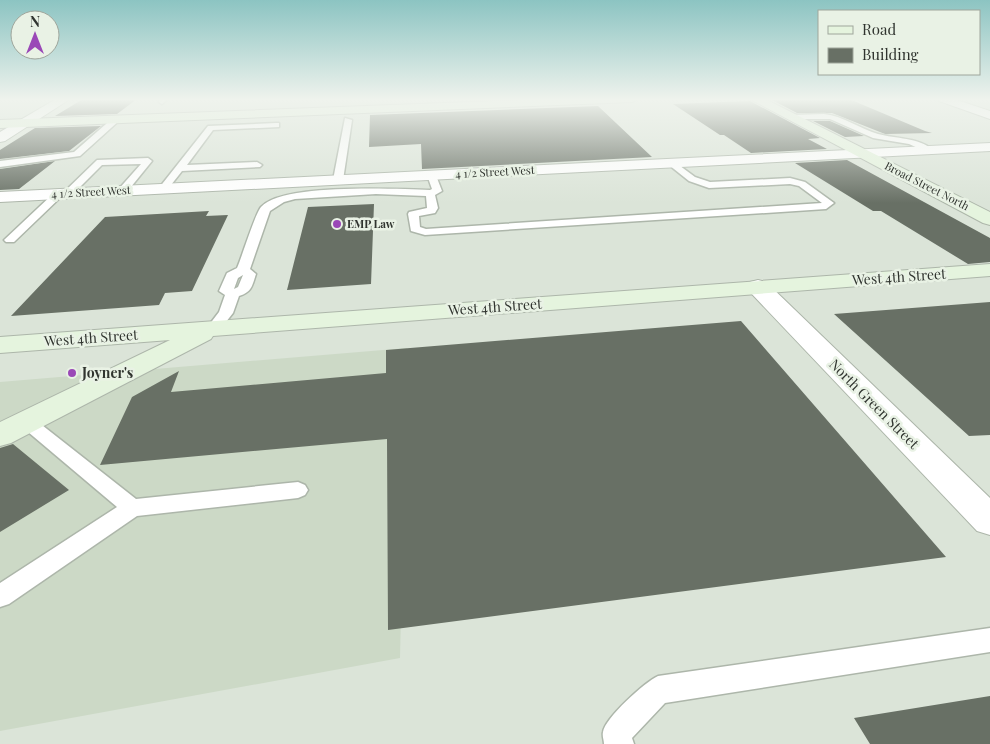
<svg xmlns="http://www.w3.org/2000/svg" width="990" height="744" viewBox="0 0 990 744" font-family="'Playfair Display',serif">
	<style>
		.built { fill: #ccd9c6 }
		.building { fill: #687065 }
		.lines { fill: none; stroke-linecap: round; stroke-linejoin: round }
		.lane-casing { stroke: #adb6aa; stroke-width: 3 }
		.street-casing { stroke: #adb6aa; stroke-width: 2 }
		.secondary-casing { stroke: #adb6aa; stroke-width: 2 }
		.lane { fill: #fff; fill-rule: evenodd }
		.street { fill: #fff; fill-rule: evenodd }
		.secondary { fill: #e5f4de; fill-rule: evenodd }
		.poi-dot { fill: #9a48b7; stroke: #e9f2e5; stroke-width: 2 }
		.labels { text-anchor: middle; stroke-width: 5; stroke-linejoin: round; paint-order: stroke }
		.far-street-label { font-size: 11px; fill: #30342f; stroke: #e9f2e5 }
		.far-poi-label { font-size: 11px; font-weight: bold; fill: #30342f; stroke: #e9f2e5; text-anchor: start }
		.street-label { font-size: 14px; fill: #30342f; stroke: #e9f2e5 }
		.poi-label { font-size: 14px; font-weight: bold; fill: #30342f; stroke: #e9f2e5; text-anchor: start }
	</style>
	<rect width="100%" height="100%" fill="#dbe4d8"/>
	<!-- built -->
	<path class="built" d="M407 348 400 658 0 731V382Z"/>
	<!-- building -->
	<path class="building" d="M83 99H137L117 114 55 116Z
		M849 99 925 131 932 133 885 134 832 113H797L772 100Z
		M750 101 820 138 808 139 827 149 751 153 724 135H720L673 104Z
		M598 106 652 157 422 169 421 144 369 147 370 115Z
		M813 121H830L864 136 845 137Z
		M101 126 69 151 0 159V150L35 128Z
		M847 160 990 238V262L968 264 881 211H873L795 163Z
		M55 161 19 189 0 190V169Z
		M374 204 371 284 287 290 308 207Z
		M209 211 206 216 228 215 192 291 165 293 159 305 11 316 105 217Z
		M990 302V435L969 436 834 314Z
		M741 321 946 557 388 630 387 439 100 465 132 397 179 371 171 392 386 373V350Z
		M13 444 69 490 0 532V448Z
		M990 696V744H870L854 718Z"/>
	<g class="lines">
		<defs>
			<path id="lane" d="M161 99H168L162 104 159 102Z
				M824 114C844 116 860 129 878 134 896 139 918 137 933 150L929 153 909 144 873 138 830 119H792L788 117 792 115Z
				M114 117 121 119 80 156 0 167V161L74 152Z
				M345 118 352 120 343 180 338 183 333 180Z
				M276 123H279V127L213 130 187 165 257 162 262 165 260 167 182 171 167 190H161L159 188 208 126Z
				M148 158 152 161 126 193H118L117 191 141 164 102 165 72 195 64 194 14 242H6L4 240 55 192 63 193 97 160Z
				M672 160 695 177 710 182 790 178 805 182 834 203 826 209 425 235 411 231 408 214 409 212 427 208 426 196 376 194 295 199 284 202 270 211 250 269 256 274C252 286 252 292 239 296L233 313 218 332H208L206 329 219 312 225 295 219 291 227 273 237 268C242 257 255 214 261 207 283 183 396 189 430 190L432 189 427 175 429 173H435L442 191 435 195 438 208 435 213 419 216 420 227 426 229 822 203 799 186 790 184 709 188 689 181 669 165 668 163ZM243 275 238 287 234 289 238 278Z
				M27 416 33 418 136 499 298 482 305 485 308 490 305 495 298 498 137 516 9 604 0 607V583L117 507 21 426 18 422 21 418Z
				M990 628V652L665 703 632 738 634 744H604C604 740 602 736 603 732 605 718 645 682 658 676Z"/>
			<path id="street" d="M56 99H70L5 141 0 142V132Z
				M937 99H954L990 111V119L939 101Z
				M990 143V151L0 202V192Z
				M758 280 766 282 990 498V535L977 531 750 292 747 287 750 282Z"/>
			<path id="secondary" d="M546 99H638L632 102 0 128V120Z
				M750 99H765L990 212V225L983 223Z
				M990 264V276L213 336 211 339 11 443 0 446V422L170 340 0 353V337Z"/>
		</defs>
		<!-- lane casing -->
		<use href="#lane" class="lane-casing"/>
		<!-- street casing -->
		<use href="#street" class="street-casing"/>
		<!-- secondary casing -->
		<use href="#secondary" class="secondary-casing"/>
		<!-- lane -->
		<use href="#lane" class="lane"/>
		<!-- street -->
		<use href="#street" class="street"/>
		<!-- secondary -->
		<use href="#secondary" class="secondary"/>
	</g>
	<!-- sky -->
	<linearGradient id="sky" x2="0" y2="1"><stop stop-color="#8cc4c2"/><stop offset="0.49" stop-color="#eff3ed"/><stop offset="1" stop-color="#eff3ed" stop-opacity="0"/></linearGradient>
	<rect width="990" height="203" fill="url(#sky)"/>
	<!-- markers -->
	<g class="poi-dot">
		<circle cx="337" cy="224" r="5"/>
		<circle cx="72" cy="373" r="5"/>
	</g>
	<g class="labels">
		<!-- far-street labels -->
		<g class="far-street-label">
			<text transform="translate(495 172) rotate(-3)" y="4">4 1/2 Street West</text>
			<text transform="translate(927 186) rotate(27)" y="4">Broad Street North</text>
			<text transform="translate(91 192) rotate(-3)" y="4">4 1/2 Street West</text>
		</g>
		<!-- far-poi labels -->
		<g class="far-poi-label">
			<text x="347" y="228">EMP Law</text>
		</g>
		<!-- street labels -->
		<g class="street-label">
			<text transform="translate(899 277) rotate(-4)" y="5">West 4th Street</text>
			<text transform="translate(495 307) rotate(-4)" y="5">West 4th Street</text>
			<text transform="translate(91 338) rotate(-4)" y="5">West 4th Street</text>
			<text transform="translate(874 404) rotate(45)" y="5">North Green Street</text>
		</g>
		<!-- poi labels -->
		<g class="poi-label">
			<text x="82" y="378">Joyner's</text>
		</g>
	</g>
	<!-- legend -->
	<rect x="818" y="10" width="162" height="65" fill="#e9f2e5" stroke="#9fa69c"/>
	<rect x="828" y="26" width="25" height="8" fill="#e5f4de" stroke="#9fa69c"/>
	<text x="862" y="35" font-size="15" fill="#30342f">Road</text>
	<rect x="828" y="48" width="25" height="15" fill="#687065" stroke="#9fa69c"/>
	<text x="862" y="60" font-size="15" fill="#30342f">Building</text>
	<!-- north arrow -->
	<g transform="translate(35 35)"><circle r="24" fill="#e9f2e5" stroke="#9fa69c"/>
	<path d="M0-4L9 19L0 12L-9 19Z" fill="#9a48b7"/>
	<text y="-8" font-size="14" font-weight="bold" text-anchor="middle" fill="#30342f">N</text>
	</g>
</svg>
